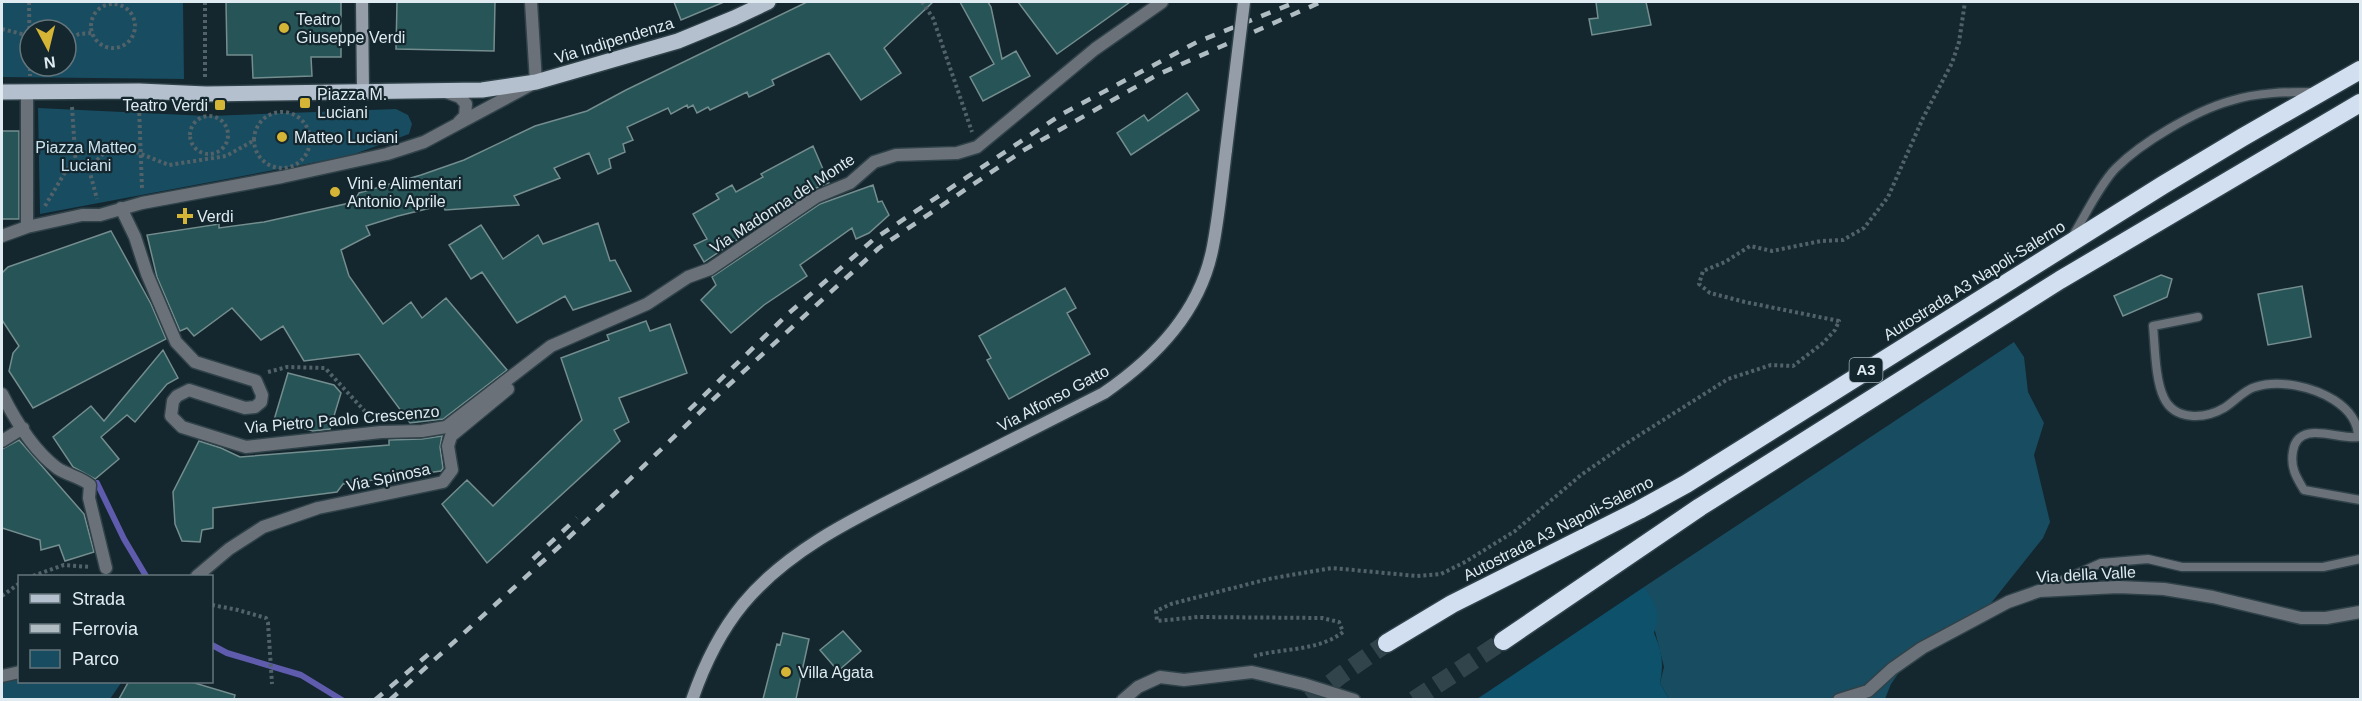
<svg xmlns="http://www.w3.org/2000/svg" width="2362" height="701" viewBox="0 0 2362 701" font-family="Arial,sans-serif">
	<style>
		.green { fill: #184c60; fill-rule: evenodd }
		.forest { fill: #0e516a }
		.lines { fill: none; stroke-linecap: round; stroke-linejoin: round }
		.stream { stroke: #5f5cad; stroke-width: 6 }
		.building { fill: #275457; stroke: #748d8e; stroke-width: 1.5 }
		.highway-tunnel { stroke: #32444b; stroke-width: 18; stroke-dasharray: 18 9; stroke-linecap: butt }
		.lane-casing { stroke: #304249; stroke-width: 11 }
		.street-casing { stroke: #304249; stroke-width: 15 }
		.secondary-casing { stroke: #304249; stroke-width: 15 }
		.primary-casing { stroke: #304249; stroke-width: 18 }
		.highway-casing { stroke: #304249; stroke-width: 21 }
		.path { stroke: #526269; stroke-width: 4; stroke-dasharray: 3 3; stroke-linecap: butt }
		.lane { stroke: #6b7178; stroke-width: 8 }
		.street { stroke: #6b7178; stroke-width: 12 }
		.secondary { stroke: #959da9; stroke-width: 12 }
		.primary { stroke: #b4c0ce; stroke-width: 15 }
		.highway { stroke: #d1dff1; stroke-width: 18 }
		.rail { stroke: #afbcc2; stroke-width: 4.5; stroke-dasharray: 10 10; stroke-linecap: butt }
		.secondary-bridge-casing { stroke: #304249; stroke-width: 15; stroke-linecap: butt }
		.secondary-bridge { stroke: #959da9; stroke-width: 12 }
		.poi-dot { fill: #d4b535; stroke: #14262e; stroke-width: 2 }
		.labels { text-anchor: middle; stroke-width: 4.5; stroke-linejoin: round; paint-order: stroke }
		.shield { fill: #14262e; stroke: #a2b0b6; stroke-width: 1.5 }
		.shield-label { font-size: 15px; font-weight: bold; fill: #dfebf0 }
		.poi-label { font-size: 16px; fill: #dfebf0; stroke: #14262e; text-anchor: start }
		.street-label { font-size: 16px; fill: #dfebf0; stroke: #14262e }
		.park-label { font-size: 16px; fill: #cbe3ef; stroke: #14262e }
	</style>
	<rect width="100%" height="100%" fill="#14262e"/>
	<!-- green -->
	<path class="green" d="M2 2H183L184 79 2 77ZM30 30H66V66H30Z
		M38 108 208 116 396 109 408 115 412 124 409 134 349 156 40 214Z
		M2014 342 2024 357 2028 392 2044 423 2034 455 2050 522 2043 538 1988 607 1909 658 1891 684 1885 699H1669L1660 683 1664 667 1644 587Z
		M19 675 20 682 121 683 110 699 2 700V679Z"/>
	<!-- forest -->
	<path class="forest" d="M1644 587C1656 605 1661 611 1654 633 1662 651 1664 664 1660 683L1669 699H1477Z"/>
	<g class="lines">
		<!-- stream -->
		<path class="stream" d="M97 483 124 539 146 576
			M212 645 227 653 301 675 342 700"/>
	</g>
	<!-- building -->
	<path class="building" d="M226 2H341V57H311L312 76 253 78 252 55H227Z
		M397 2H495L494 51 396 49Z
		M674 2H724L681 20Z
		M807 2H933L884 48 901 73 861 100 829 53 772 80 774 85 749 97 747 92 710 110 708 107 697 113 693 105 688 108 687 105 671 114 668 108 627 127 633 140 623 144 625 152 609 159 611 168 598 174 589 153 554 168 560 178 514 196 519 205 445 210 443 205 398 216 366 226 370 235 341 250 349 276 383 324 411 302 422 318 446 298 507 370 443 419 410 423 359 354 304 361 283 326 261 340 232 308 194 336 187 328 180 331 157 277 147 235 219 224V228L264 222 354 202 359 193 421 175 464 160 535 126 587 111 626 90Z
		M960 2H988L991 7 1002 59 1016 51 1030 76 983 101 970 77 994 64Z
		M1018 2H1130L1057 54Z
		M1596 2H1646L1651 25 1592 35 1589 19 1598 18Z
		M1187 93 1199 110 1131 155 1117 133 1144 115 1148 121Z
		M2 131H19V219H2Z
		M813 146 829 183 811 190 704 262 694 245 707 239 693 214 719 199 716 194 732 185 736 192 763 177 761 174Z
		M873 185 878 202 882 201 889 215 869 233 856 239 852 228 800 265 807 276 764 305 731 333 701 300 716 285 712 277 820 204Z
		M598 223 610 261 615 260 631 291 573 310 565 296 517 323 482 272 471 279 449 245 481 225 503 259 538 235 543 244Z
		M111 231 151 304 166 339 33 408 9 371 13 353 19 346 2 320V273L8 267Z
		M2161 275 2172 279 2167 297 2123 316 2114 296Z
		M2302 286 2311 337 2268 345 2258 294Z
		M1065 288 1076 308 1067 313 1090 354 1009 399 987 360 991 358 979 336Z
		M646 321 650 331 670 324 687 373 619 398 629 422 614 430 620 441 487 563 442 504 467 480 493 506 582 420 561 358 609 340 607 335Z
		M163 350 178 378 167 384 135 422 127 415 101 437 119 459 95 479 73 467 53 437 91 406 104 421Z
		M288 373 334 385 341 393 330 429 313 431 274 420Z
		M442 436 440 447 443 468 441 471 343 484 337 492 213 508V528L202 530 200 542 182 541 175 524 173 492 199 441 221 448 240 457 389 445V440L422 439Z
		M19 440 84 514 94 552 65 561 59 545 41 550 40 540 2 528V449Z
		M843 631 861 651 838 671 820 650Z
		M783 633 809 639 796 699H763L777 644 780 645Z
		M129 681H188L235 695 234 699H119Z"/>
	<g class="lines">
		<!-- highway-tunnel -->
		<path class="highway-tunnel" d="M1310 700 1341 675 1387 643
			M1414 700 1503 641"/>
		<defs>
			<path id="lane" d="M2072 237C2084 218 2100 184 2116 168 2142 142 2195 111 2230 101 2258 92 2287 92 2316 92
				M2198 317 2153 326C2155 346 2155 380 2164 398 2175 421 2205 419 2224 408 2234 402 2244 390 2255 387 2280 379 2313 387 2334 400 2348 409 2358 421 2358 437 2338 440 2298 419 2293 451 2290 467 2296 477 2304 490L2360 500
				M2045 588 2101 563 2148 559 2182 567H2323L2360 559"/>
			<path id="street" d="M27 92V227
				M446 92 460 97 466 104 465 116 459 122
				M121 208 135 237 147 274 176 342 195 362 256 381 262 395 261 402 255 407 245 408 189 390 177 396 173 401 171 416 182 427 246 447 381 432 422 431 446 427 551 346 647 304 688 277 710 269 816 197 850 183 874 162 896 155 957 153 977 147 1095 49 1162 2
				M2 236 27 227 82 215H100L142 203 282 177 387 154 424 142 536 82 531 2
				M2 394C15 420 33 450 57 468 67 475 81 477 90 485L89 498 106 568
				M2 441 23 428
				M197 576 229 549 263 527 318 508 443 482 452 470 448 446 451 436 508 389
				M2 676 20 672
				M1123 700 1138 687 1160 677 1184 680 1252 672 1303 684 1354 700
				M1839 700 1868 691 1892 669 1922 648 2008 602 2039 591 2118 587 2164 589 2213 597 2301 618H2326L2360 612"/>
			<path id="secondary" d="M362 2 363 93
				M692 700C704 665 720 632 743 604 792 545 866 513 933 479 990 451 1047 422 1104 393 1156 357 1201 311 1213 246 1219 215 1222 182 1226 150"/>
			<path id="primary" d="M2 92 139 91 206 94 482 90 536 82 678 41 734 18 768 2"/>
			<path id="highway" d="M1503 641 1700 507 2060 280 2360 103
				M1387 643 1452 604 1639 510 1686 484 2163 185 2243 137 2360 70"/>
		</defs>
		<!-- lane casing -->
		<use href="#lane" class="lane-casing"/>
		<!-- street casing -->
		<use href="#street" class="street-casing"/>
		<!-- secondary casing -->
		<use href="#secondary" class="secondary-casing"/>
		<!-- primary casing -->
		<use href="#primary" class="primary-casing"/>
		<!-- highway casing -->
		<use href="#highway" class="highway-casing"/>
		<!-- path -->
		<path class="path" d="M29 2 30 76
			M205 2V79
			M922 2 933 18 972 132
			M91 26a22 22 0 1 1 44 0a22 22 0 1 1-44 0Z
			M2 29 30 36
			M66 41 79 34 92 33
			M72 107 76 167
			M139 107 142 189
			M254 140a28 28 0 1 1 56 0a28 28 0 1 1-56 0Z
			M190 135a19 19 0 1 1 38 0a19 19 0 1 1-38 0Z
			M89 169 113 143 169 165 226 156 253 141
			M45 206 67 169 76 167 89 169 97 199
			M268 372 287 367 325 368 372 419
			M33 576 64 565 90 567
			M2 596 20 583
			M212 605 238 610 266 618 268 623 272 684
			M1254 656C1283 648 1319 651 1343 632L1339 622 1322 618 1198 617 1157 621 1156 611 1171 604 1268 579 1332 568 1417 576 1441 574 1465 562 1515 531 1581 475 1630 441 1728 379 1771 365 1793 366 1823 343 1835 330 1839 321 1745 302 1710 293 1699 284 1703 271 1725 262 1750 246 1772 251 1821 241 1843 240 1864 228 1888 197 1923 118 1952 63 1959 42 1965 2"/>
		<!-- lane -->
		<use href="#lane" class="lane"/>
		<!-- street -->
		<use href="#street" class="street"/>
		<!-- secondary -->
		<use href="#secondary" class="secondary"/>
		<!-- primary -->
		<use href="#primary" class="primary"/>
		<!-- highway -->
		<use href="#highway" class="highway"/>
		<!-- rail -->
		<path class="rail" d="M689 410 789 313 874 239 1062 114 1197 42 1296 2
			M533 559 577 518
			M375 700 431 652
			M390 700 561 545 720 393 879 248 1024 150 1157 75 1321 2"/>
		<defs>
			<path id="secondary-bridge" d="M1226 150 1244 2"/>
		</defs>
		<!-- secondary-bridge casing -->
		<use href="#secondary-bridge" class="secondary-bridge-casing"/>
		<!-- secondary-bridge -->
		<use href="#secondary-bridge" class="secondary-bridge"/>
	</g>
	<!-- markers -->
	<g class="poi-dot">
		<circle cx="284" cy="28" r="6"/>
		<rect x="299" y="97" width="12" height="12" rx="3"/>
		<rect x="214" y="99" width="12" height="12" rx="3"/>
		<circle cx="282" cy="137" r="6"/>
		<circle cx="335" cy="192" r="6"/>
		<path d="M182 207h6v6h6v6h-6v6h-6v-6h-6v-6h6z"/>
		<circle cx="786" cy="672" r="6"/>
	</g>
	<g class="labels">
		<!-- shield labels -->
		<rect class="shield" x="1849.5" y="358" width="33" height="24" rx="4.5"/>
		<g class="shield-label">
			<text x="1866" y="375">A3</text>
		</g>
		<!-- poi labels -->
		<g class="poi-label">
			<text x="296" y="25">Teatro<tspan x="296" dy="18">Giuseppe Verdi</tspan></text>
			<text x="317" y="100">Piazza M.<tspan x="317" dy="18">Luciani</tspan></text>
			<text x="208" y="111" text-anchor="end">Teatro Verdi</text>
			<text x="294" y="143">Matteo Luciani</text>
			<text x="347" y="189">Vini e Alimentari<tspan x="347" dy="18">Antonio Aprile</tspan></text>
			<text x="197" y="222">Verdi</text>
			<text x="798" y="678">Villa Agata</text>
		</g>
		<!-- street labels -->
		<g class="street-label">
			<text transform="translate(614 40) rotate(-17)" y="6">Via Indipendenza</text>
			<text transform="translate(782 203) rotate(-33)" y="6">Via Madonna del Monte</text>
			<text transform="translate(1974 280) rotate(-32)" y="6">Autostrada A3 Napoli-Salerno</text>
			<text transform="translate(1053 398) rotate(-28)" y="6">Via Alfonso Gatto</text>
			<text transform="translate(342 419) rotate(-5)" y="6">Via Pietro Paolo Crescenzo</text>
			<text transform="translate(388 477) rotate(-12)" y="6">Via Spinosa</text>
			<text transform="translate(1558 528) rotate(-27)" y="6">Autostrada A3 Napoli-Salerno</text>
			<text transform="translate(2086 574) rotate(-3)" y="6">Via della Valle</text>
		</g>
		<!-- park labels -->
		<g class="park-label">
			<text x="86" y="153">Piazza Matteo<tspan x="86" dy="18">Luciani</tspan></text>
		</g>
	</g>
	<!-- border -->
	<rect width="2362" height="701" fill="none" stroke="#dfebf0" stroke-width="6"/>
	<!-- legend -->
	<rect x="18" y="575" width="195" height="108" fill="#14262e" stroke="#65757c" stroke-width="1.5"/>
	<rect x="30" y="594" width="30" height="9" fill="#b4c0ce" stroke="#65757c" stroke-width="1.5"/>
	<text x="72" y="605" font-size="18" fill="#dfebf0">Strada</text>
	<rect x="30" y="624" width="30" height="9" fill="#afbcc2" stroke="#65757c" stroke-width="1.5"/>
	<text x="72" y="635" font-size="18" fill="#dfebf0">Ferrovia</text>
	<rect x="30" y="650" width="30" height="18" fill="#184c60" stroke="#65757c" stroke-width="1.5"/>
	<text x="72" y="665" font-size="18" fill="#dfebf0">Parco</text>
	<!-- north arrow -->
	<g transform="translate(48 48) rotate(173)"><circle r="28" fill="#14262e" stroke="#65757c" stroke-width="1.5"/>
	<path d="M0-4.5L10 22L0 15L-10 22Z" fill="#d4b535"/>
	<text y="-9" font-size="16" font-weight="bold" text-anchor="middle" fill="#dfebf0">N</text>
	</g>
</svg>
